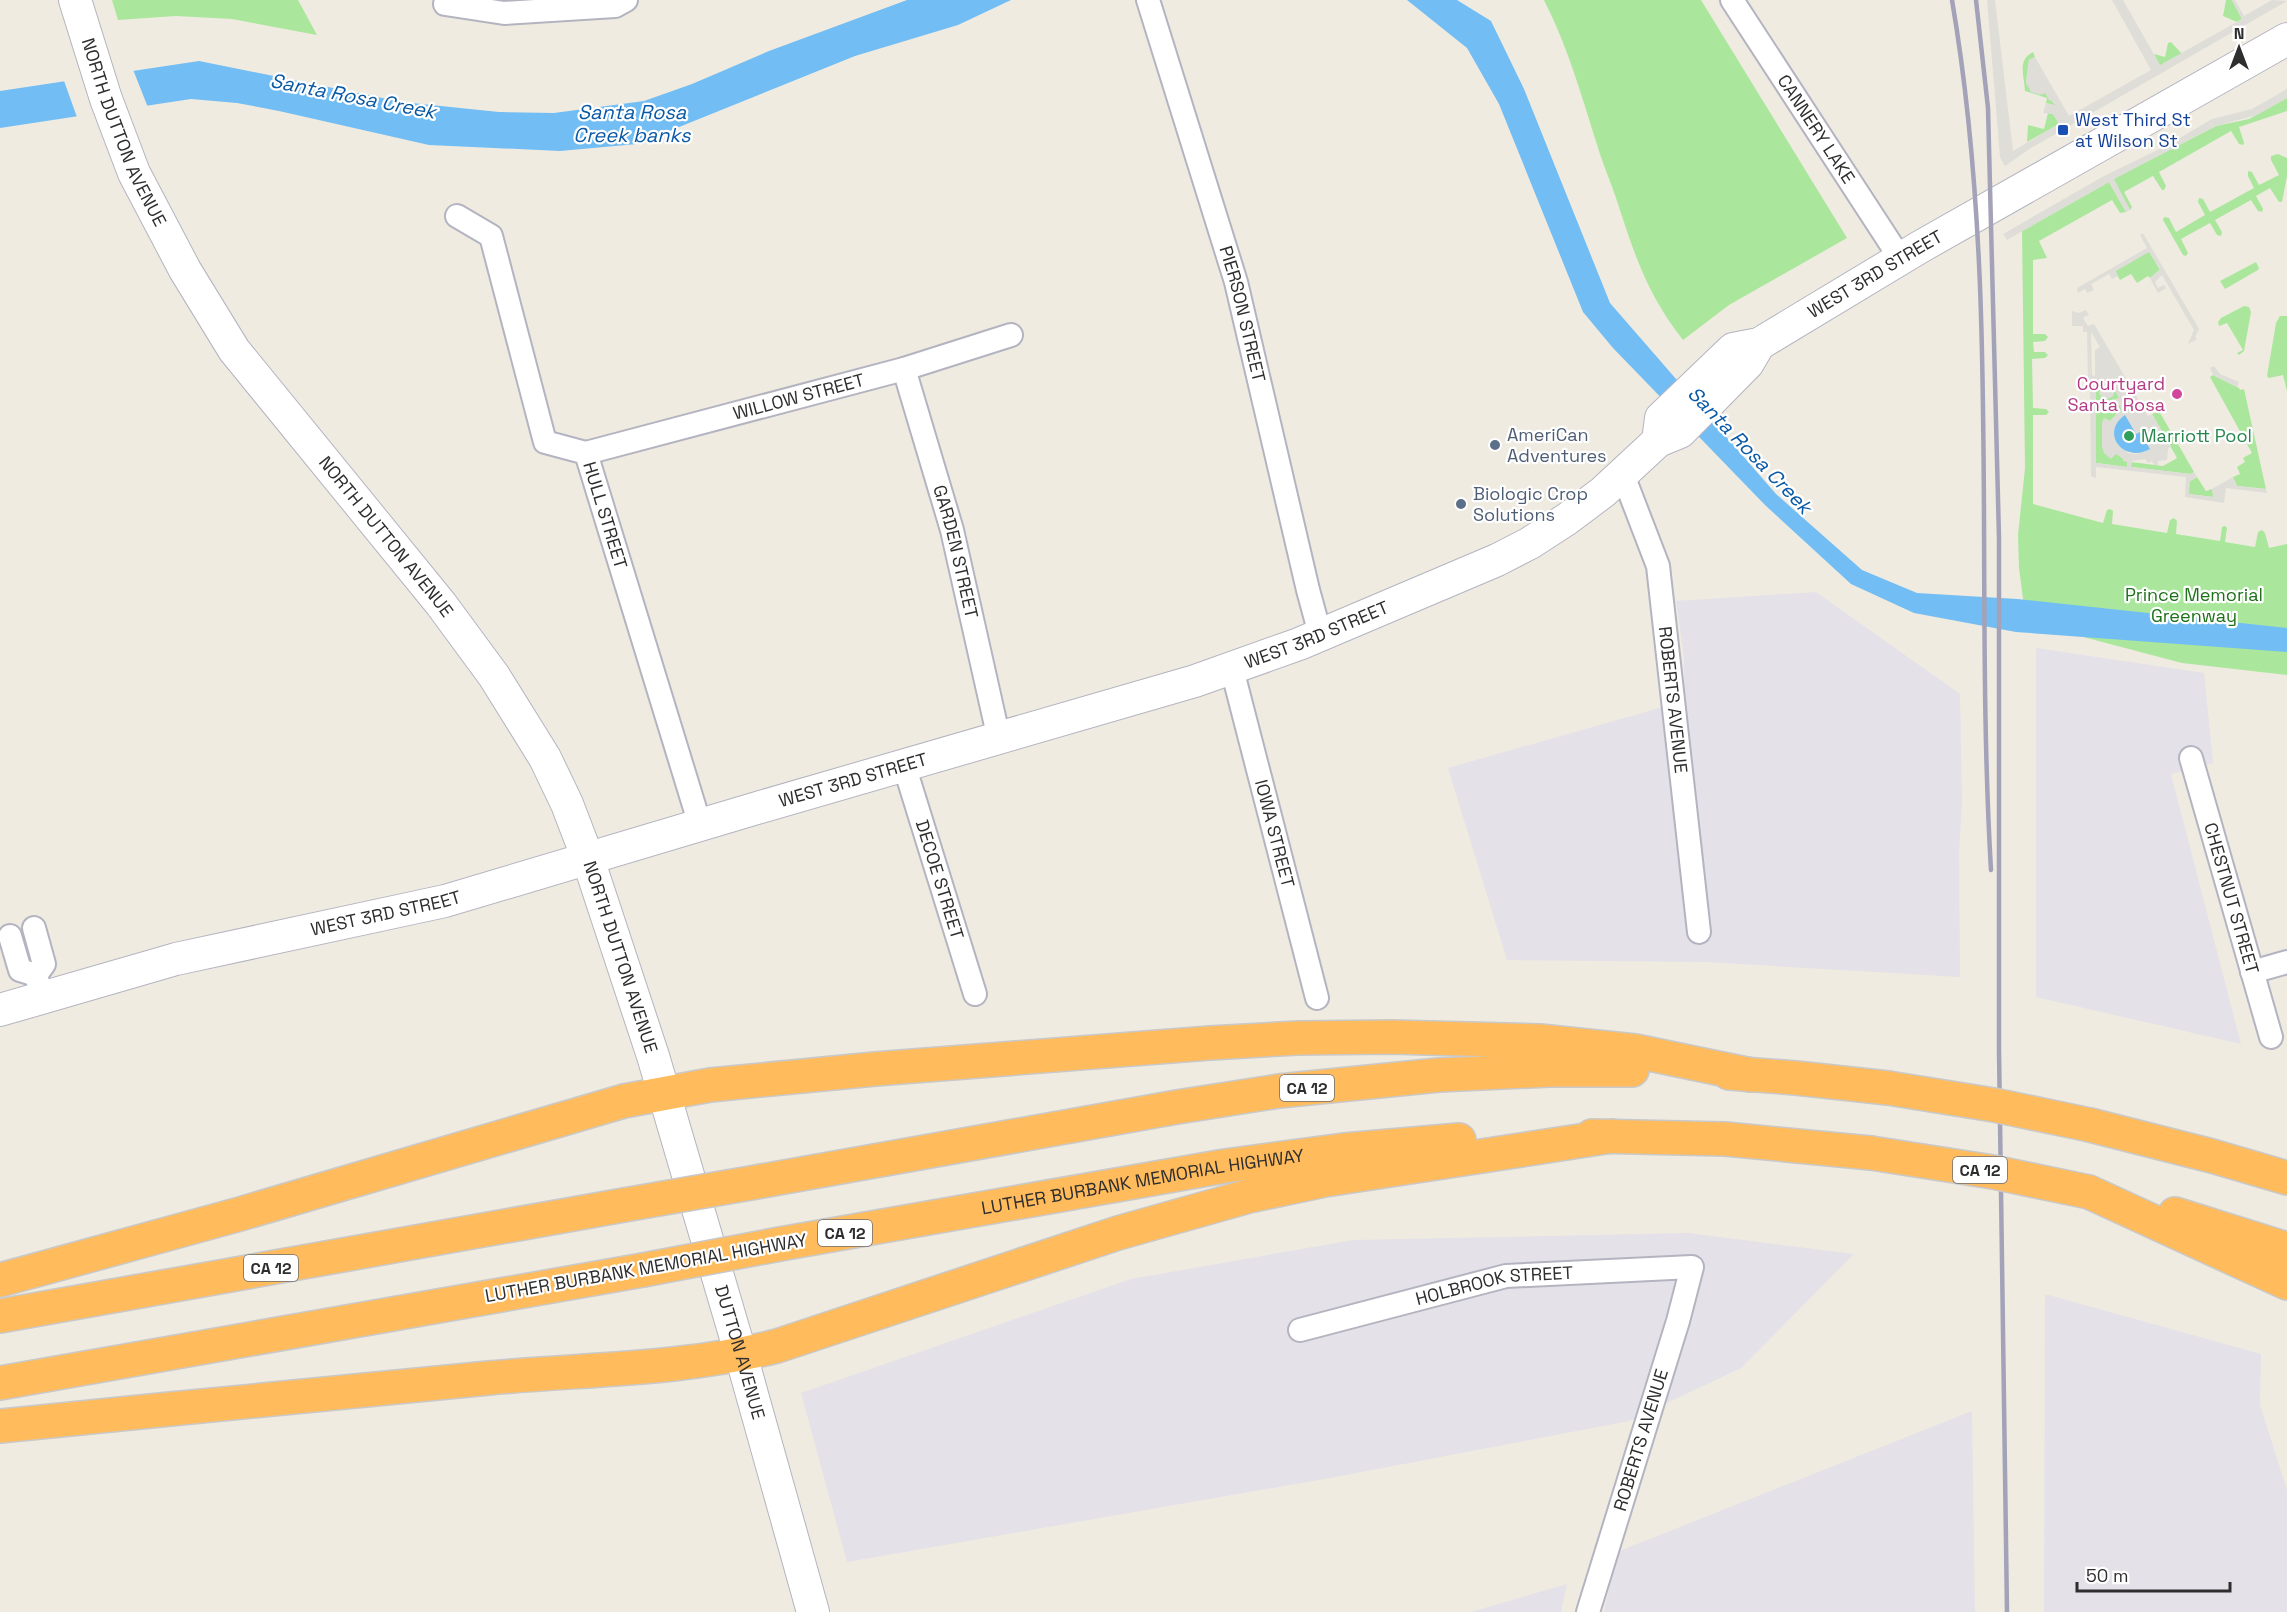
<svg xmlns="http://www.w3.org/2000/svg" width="2287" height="1612" viewBox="0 0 2287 1612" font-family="'Space Grotesk',sans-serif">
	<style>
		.industrial { fill: #e4e1e8 }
		.green { fill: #aae79c }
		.plaza { fill: #dfddd8; fill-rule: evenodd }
		.water { fill: #72bdf3 }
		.pier { fill: #efebe1 }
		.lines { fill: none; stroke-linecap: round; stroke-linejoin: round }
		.minor-casing { stroke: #b4b4c1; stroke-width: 26 }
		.secondary-casing { stroke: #b4b4c1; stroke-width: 34 }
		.motorway-casing { stroke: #c9c9c9; stroke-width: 36 }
		.minor { stroke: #fff; stroke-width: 22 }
		.secondary { stroke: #fff; stroke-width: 32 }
		.motorway { stroke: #ffbb5c; stroke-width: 33 }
		.rail { stroke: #a3a2b8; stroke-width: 4.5 }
		.motorway-bridge-casing { stroke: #c9c9c9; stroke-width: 36; stroke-linecap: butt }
		.motorway-bridge { stroke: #ffbb5c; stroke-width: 33 }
		.transit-dot { fill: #1a4fb4; stroke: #fff; stroke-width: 2 }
		.hotel-dot { fill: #d1479c; stroke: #fff; stroke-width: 2 }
		.leisure-dot { fill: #2e9e5b; stroke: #fff; stroke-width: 2 }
		.service-dot { fill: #5c6f8a; stroke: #fff; stroke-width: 2 }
		.labels { text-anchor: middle; stroke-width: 4.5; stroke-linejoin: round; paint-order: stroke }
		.shield { fill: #fff; stroke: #6d6d6d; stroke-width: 1.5 }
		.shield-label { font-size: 16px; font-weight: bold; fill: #2e2e2e }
		.transit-label { font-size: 18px; fill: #164399; stroke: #fff; text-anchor: start }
		.street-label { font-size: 18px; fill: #2e2e2e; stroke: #fff }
		.hotel-label { font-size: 18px; fill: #b23c85; stroke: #fff; text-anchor: end }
		.service-label { font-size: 18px; fill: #4e5e75; stroke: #fff; text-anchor: start }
		.leisure-label { font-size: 18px; fill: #27864d; stroke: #fff; text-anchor: start }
		.park-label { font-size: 18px; fill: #1e7019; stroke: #fff }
		.water-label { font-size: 20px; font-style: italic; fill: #0a59a6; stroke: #fff }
	</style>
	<rect width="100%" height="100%" fill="#efebe1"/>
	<!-- industrial -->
	<path class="industrial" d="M1816 592 1960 694 1962 802 1959 853 1960 977 1706 962 1507 960 1448 768 1684 701V657L1676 601Z
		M2036 648 2204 673 2213 763 2171 774 2241 1044 2036 997Z
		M1688 1233 1854 1254 1741 1368 1629 1421 1330 1478 847 1562 801 1393 1131 1279 1353 1240Z
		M2045 1294 2261 1354 2260 1405 2287 1490V1612H2044Z
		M1972 1411 1975 1612H1604L1617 1552Z
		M1567 1584 1561 1612H1471Z"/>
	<!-- green -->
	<path class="green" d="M112 0H298L317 35 232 19 176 16 118 20Z
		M1544 0H1701L1847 238 1729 305 1683 340C1647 294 1635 256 1617 201 1612 185 1605 170 1600 154 1583 101 1569 49 1544 0Z
		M2226 0H2232L2242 19 2237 22 2223 16Z
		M2171 42 2182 54 2160 66 2154 54 2165 57 2168 43Z
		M2033 52 2035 57 2029 60 2026 83 2045 92 2056 106 2046 103 2047 98 2025 91C2024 75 2017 60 2033 52Z
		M2287 98V111L2239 127 2244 143 2243 145 2239 144 2231 131 2159 172 2166 186 2164 190H2162L2153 176 2124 192 2132 207 2130 210 2113 179 2216 126 2249 119Z
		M2048 113 2053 114 2059 124 2027 142 2028 125 2044 129Z
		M2278 154 2287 158V176L2282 202H2279L2270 188 2256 196 2263 209 2262 212 2258 211 2251 200 2215 220 2222 232 2221 236 2217 235 2210 223 2181 239 2188 253 2186 256 2183 255 2163 220 2164 217 2169 218 2176 232 2205 215 2198 202 2199 198 2203 199 2210 212 2254 188 2248 176V171L2252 172 2259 185 2279 175 2271 160V156Z
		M2109 182 2126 212 2120 213 2112 200 2039 241 2047 258 2033 260V334H2045L2048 337 2045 341 2033 342 2034 352H2045L2048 355 2045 358 2032 359 2033 408 2046 409 2049 412 2046 415H2033V504L2103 523 2107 510 2110 509 2113 511 2112 524 2167 533 2170 520 2174 518 2177 521 2176 534 2220 541 2222 527 2225 526 2227 528 2225 542 2255 547 2258 532 2262 530 2265 533 2269 548 2287 544V675L2182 663 2026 622 2019 568 2018 535 2025 468 2022 231Z
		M2149 251 2160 270 2150 278 2148 276 2137 283 2131 274 2120 280 2115 271Z
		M2256 262 2259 268 2258 270 2225 289 2220 281Z
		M2244 306 2249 307 2251 312 2244 351 2239 355 2237 353 2243 350 2227 323 2219 326 2218 322 2221 318Z
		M2280 316H2287V391L2283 375 2269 378 2267 376 2276 323Z
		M2213 375 2239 388 2240 390 2244 389 2266 489 2237 486 2233 477 2240 474 2237 467 2245 462 2243 458 2252 453 2210 377Z
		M2103 383 2111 384 2120 398 2109 401H2096V389Z
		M2119 404 2122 409 2110 421 2104 419 2116 453 2127 462V467L2096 463 2095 407H2107Z
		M2159 411 2194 472 2191 474 2131 467V462L2163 466 2177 458 2152 414Z
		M2197 477 2206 491 2212 489 2214 497 2188 494 2190 481Z"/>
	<!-- plaza -->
	<path class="plaza" d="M1987 0H1995L2013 151 2059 124 2053 114 2043 113 2046 103 2055 105 2054 102 2049 100 2045 93 2040 95 2031 92 2026 83 2029 60 2035 57 2069 116 2151 70 2112 0H2123L2160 65 2242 19 2232 0H2235L2244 16 2272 0 2287 1 2031 148 2005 166 2000 157Z
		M2287 89V98L2257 115 2216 126 2114 179 2130 210 2126 212 2109 182 2007 240 2003 234 2104 176 2168 145 2212 119 2252 109Z
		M2143 233 2199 329 2195 337 2197 339 2188 344 2194 330 2162 275 2155 282 2158 288 2164 285 2166 288 2158 293 2150 278 2160 269 2149 252 2116 271 2118 276 2112 279 2109 274 2091 284 2094 290 2087 293 2085 289 2078 293 2077 288 2147 248 2140 235Z
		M2086 310 2089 315 2083 318 2088 326 2094 324 2148 416 2152 414 2171 446 2168 449 2167 460 2158 461V465H2154L2152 461 2148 463 2145 459 2132 461 2131 467 2191 474 2194 472 2197 477 2190 481 2189 494 2213 497 2212 489 2233 477 2237 486 2266 489 2267 493 2226 488 2224 503 2185 497 2186 477 2096 467V478L2091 476 2090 382H2088L2087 332H2083V326H2072V311L2079 313ZM2091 332 2100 347 2095 350V376L2092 375ZM2103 383 2111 384 2100 387 2099 393 2102 398 2108 399 2113 396 2115 391 2119 398 2109 401H2096V389ZM2119 404 2121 409 2110 421 2104 418 2102 423V446L2104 453 2111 459 2116 454 2123 458V461L2127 462V467L2096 463V407ZM2114 430 2136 434 2139 432 2137 454 2128 453 2118 445 2115 439Z
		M2214 366 2220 374 2239 382 2237 387 2213 375 2210 368Z"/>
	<!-- water -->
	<path class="water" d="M907 0H1011L958 25 855 56 637 144 560 151 429 145 279 111 237 103 191 99 0 128V91L199 61 402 102 499 112 554 113 644 101 692 84 769 51Z
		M1407 0H1457L1491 21 1524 89 1610 303 1776 494 1862 570 1917 593 2017 599 2287 628V652L2016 632 1914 613 1851 584 1765 505 1613 348 1583 312 1499 104 1467 48Z
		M2125 415 2136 434 2140 432 2150 449C2122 464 2100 432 2125 415Z"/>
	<!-- pier -->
	<path class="pier" d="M132 67 149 110 78 120 63 78Z"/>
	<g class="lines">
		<defs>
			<g id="minor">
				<path id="s1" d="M1148 0 1236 282 1308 590 1320 634"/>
				<path id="s2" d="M1732 0 1900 258"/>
				<path d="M445 4 504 13 615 6 626 0"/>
				<path id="s3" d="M457 216 491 236 545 442 586 453 700 825"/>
				<path id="s4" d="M904 369 952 530 999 739"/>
				<path id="s5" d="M586 453 904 369 1011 335"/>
				<path id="s6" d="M1623 475 1658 566 1699 932"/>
				<path id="s7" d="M1232 669 1317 998"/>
				<path id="s8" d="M2191 758 2271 1037"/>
				<path id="s9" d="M904 765 975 994"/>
				<path d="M34 928 44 964 36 975 42 997"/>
				<path d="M10 936 20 970 36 975"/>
				<path d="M2252 972 2287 962"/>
				<path id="s10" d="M1300 1330 1506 1276 1692 1267 1678 1321 1588 1612"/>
			</g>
			<g id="secondary">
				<path id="s11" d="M75 0 106 99 134 173 185 270 234 350 441 604 494 676 545 758 567 804 588 859 653 1056 741 1355 813 1612"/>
				<path id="s12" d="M1658 441 1661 418 1733 349 1759 344 1920 247 2287 39"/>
				<path id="s13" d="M0 1010 176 959 445 901 757 808 1195 681 1299 644 1497 560 1530 543 1567 519 1603 492 1658 441 1680 432 1748 363 1759 344"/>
			</g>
			<g id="motorway">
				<path d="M1729 1073 1796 1078 1888 1088"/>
				<path d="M2090 1125 2212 1156 2287 1178"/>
				<path d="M1592 1136 1725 1139 1871 1153"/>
				<path d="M762 1181 1177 1107 1279 1091 1439 1075 1550 1070H1632"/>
				<path d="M2089 1192 2287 1283"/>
				<path d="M2175 1214 2287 1249"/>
				<path id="s14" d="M780 1244 1225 1166 1344 1150 1459 1140"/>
				<path d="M0 1280 240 1214 624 1101 710 1085 875 1069 1210 1043 1298 1038 1392 1037 1540 1041 1635 1051 1751 1075"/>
				<path d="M0 1316 624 1205"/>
				<path d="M0 1383 643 1270"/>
				<path d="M0 1426C163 1410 326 1393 489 1378 585 1369 683 1370 777 1346L1118 1233 1249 1196 1325 1180 1612 1136"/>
			</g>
		</defs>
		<!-- minor casing -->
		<use href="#minor" class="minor-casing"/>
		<!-- secondary casing -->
		<use href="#secondary" class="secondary-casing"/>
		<!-- motorway casing -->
		<use href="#motorway" class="motorway-casing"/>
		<!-- minor -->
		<use href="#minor" class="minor"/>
		<!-- secondary -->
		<use href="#secondary" class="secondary"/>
		<!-- motorway -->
		<use href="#motorway" class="motorway"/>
		<!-- rail -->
		<path class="rail" d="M1952 0C2001 287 1974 581 1991 870
			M1976 0 1988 108 1999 538V1050L2007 1612"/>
		<defs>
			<path id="motorway-bridge" d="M1888 1088 1994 1105 2090 1125
				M1871 1153 1993 1172 2089 1192
				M624 1205 762 1181
				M643 1270 780 1244"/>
		</defs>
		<!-- motorway-bridge casing -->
		<use href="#motorway-bridge" class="motorway-bridge-casing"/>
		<!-- motorway-bridge -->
		<use href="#motorway-bridge" class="motorway-bridge"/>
	</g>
	<!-- markers -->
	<rect class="transit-dot" x="2057" y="124" width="12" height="12" rx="3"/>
	<circle class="hotel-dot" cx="2177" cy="394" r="6"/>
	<circle class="leisure-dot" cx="2129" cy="436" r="6"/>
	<g class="service-dot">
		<circle cx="1495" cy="445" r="6"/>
		<circle cx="1461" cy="504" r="6"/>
	</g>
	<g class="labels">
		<!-- shield labels -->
		<g class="shield">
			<rect x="1280" y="1075" width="54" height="26" rx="4.5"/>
			<rect x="1953" y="1157" width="54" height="26" rx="4.5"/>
			<rect x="818" y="1220" width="54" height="26" rx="4.5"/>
			<rect x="244" y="1255" width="54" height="26" rx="4.5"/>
		</g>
		<g class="shield-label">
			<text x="1307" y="1094">CA 12</text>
			<text x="1980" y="1176">CA 12</text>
			<text x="845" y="1239">CA 12</text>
			<text x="271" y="1274">CA 12</text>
		</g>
		<!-- transit labels -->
		<g class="transit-label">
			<text x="2075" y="126">West Third St<tspan x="2075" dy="21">at Wilson St</tspan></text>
		</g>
		<!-- street labels -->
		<g class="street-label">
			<text dy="6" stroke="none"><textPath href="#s2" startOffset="154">CANNERY LAKE</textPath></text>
			<text dy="6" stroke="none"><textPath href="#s11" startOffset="141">NORTH DUTTON AVENUE</textPath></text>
			<text dy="6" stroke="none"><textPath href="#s12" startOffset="285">WEST 3RD STREET</textPath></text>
			<text dy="6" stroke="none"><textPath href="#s1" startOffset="328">PIERSON STREET</textPath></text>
			<text dy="6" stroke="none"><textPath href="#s5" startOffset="220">WILLOW STREET</textPath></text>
			<text dy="6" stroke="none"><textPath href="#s3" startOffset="360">HULL STREET</textPath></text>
			<text dy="6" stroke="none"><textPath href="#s11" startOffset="627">NORTH DUTTON AVENUE</textPath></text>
			<text dy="6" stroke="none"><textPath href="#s4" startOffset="190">GARDEN STREET</textPath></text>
			<text dy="6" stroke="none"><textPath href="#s13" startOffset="1370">WEST 3RD STREET</textPath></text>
			<text dy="6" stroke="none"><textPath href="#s6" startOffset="232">ROBERTS AVENUE</textPath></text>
			<text dy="6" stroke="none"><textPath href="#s13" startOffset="884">WEST 3RD STREET</textPath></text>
			<text dy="6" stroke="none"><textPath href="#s7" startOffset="170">IOWA STREET</textPath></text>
			<text dy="6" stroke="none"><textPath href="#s9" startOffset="120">DECOE STREET</textPath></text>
			<text dy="6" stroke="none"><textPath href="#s8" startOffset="146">CHESTNUT STREET</textPath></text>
			<text dy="6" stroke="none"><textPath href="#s13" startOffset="398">WEST 3RD STREET</textPath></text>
			<text dy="6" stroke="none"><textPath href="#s11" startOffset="1113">NORTH DUTTON AVENUE</textPath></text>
			<text dy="6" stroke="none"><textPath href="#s14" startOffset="368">LUTHER BURBANK MEMORIAL HIGHWAY</textPath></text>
			<text transform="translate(646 1268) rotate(-10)" y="6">LUTHER BURBANK MEMORIAL HIGHWAY</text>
			<text dy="6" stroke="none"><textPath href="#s10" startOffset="200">HOLBROOK STREET</textPath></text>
			<text dy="6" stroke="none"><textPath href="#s11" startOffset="1526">DUTTON AVENUE</textPath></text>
			<text transform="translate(1641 1440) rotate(-73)" y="6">ROBERTS AVENUE</text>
		</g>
		<!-- hotel labels -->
		<g class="hotel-label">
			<text x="2165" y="390">Courtyard<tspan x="2165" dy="21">Santa Rosa</tspan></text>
		</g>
		<!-- service labels -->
		<g class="service-label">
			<text x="1507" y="441">AmeriCan<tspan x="1507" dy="21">Adventures</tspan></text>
			<text x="1473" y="500">Biologic Crop<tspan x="1473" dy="21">Solutions</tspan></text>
		</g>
		<!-- leisure labels -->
		<g class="leisure-label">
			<text x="2141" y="442">Marriott Pool</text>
		</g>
		<!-- park labels -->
		<g class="park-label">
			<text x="2194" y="601">Prince Memorial<tspan x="2194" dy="21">Greenway</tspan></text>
		</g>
		<!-- water labels -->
		<g class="water-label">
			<text transform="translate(353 96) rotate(11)" y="7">Santa Rosa Creek</text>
			<text x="632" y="119">Santa Rosa<tspan x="632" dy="23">Creek banks</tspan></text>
			<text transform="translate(1750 450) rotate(46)" y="7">Santa Rosa Creek</text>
		</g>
	</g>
	<!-- north arrow -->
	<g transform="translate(2239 48)" stroke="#ffffff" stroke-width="4.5" paint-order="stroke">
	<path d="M0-4.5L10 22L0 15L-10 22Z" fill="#2e2e2e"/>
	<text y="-9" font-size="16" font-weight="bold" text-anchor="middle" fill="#2e2e2e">N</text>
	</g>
	<!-- scale -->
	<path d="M2077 1582v9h153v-9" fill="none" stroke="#2e2e2e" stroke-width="3"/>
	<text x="2086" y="1582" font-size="18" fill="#2e2e2e" stroke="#ffffff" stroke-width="4.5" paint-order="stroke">50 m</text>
</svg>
